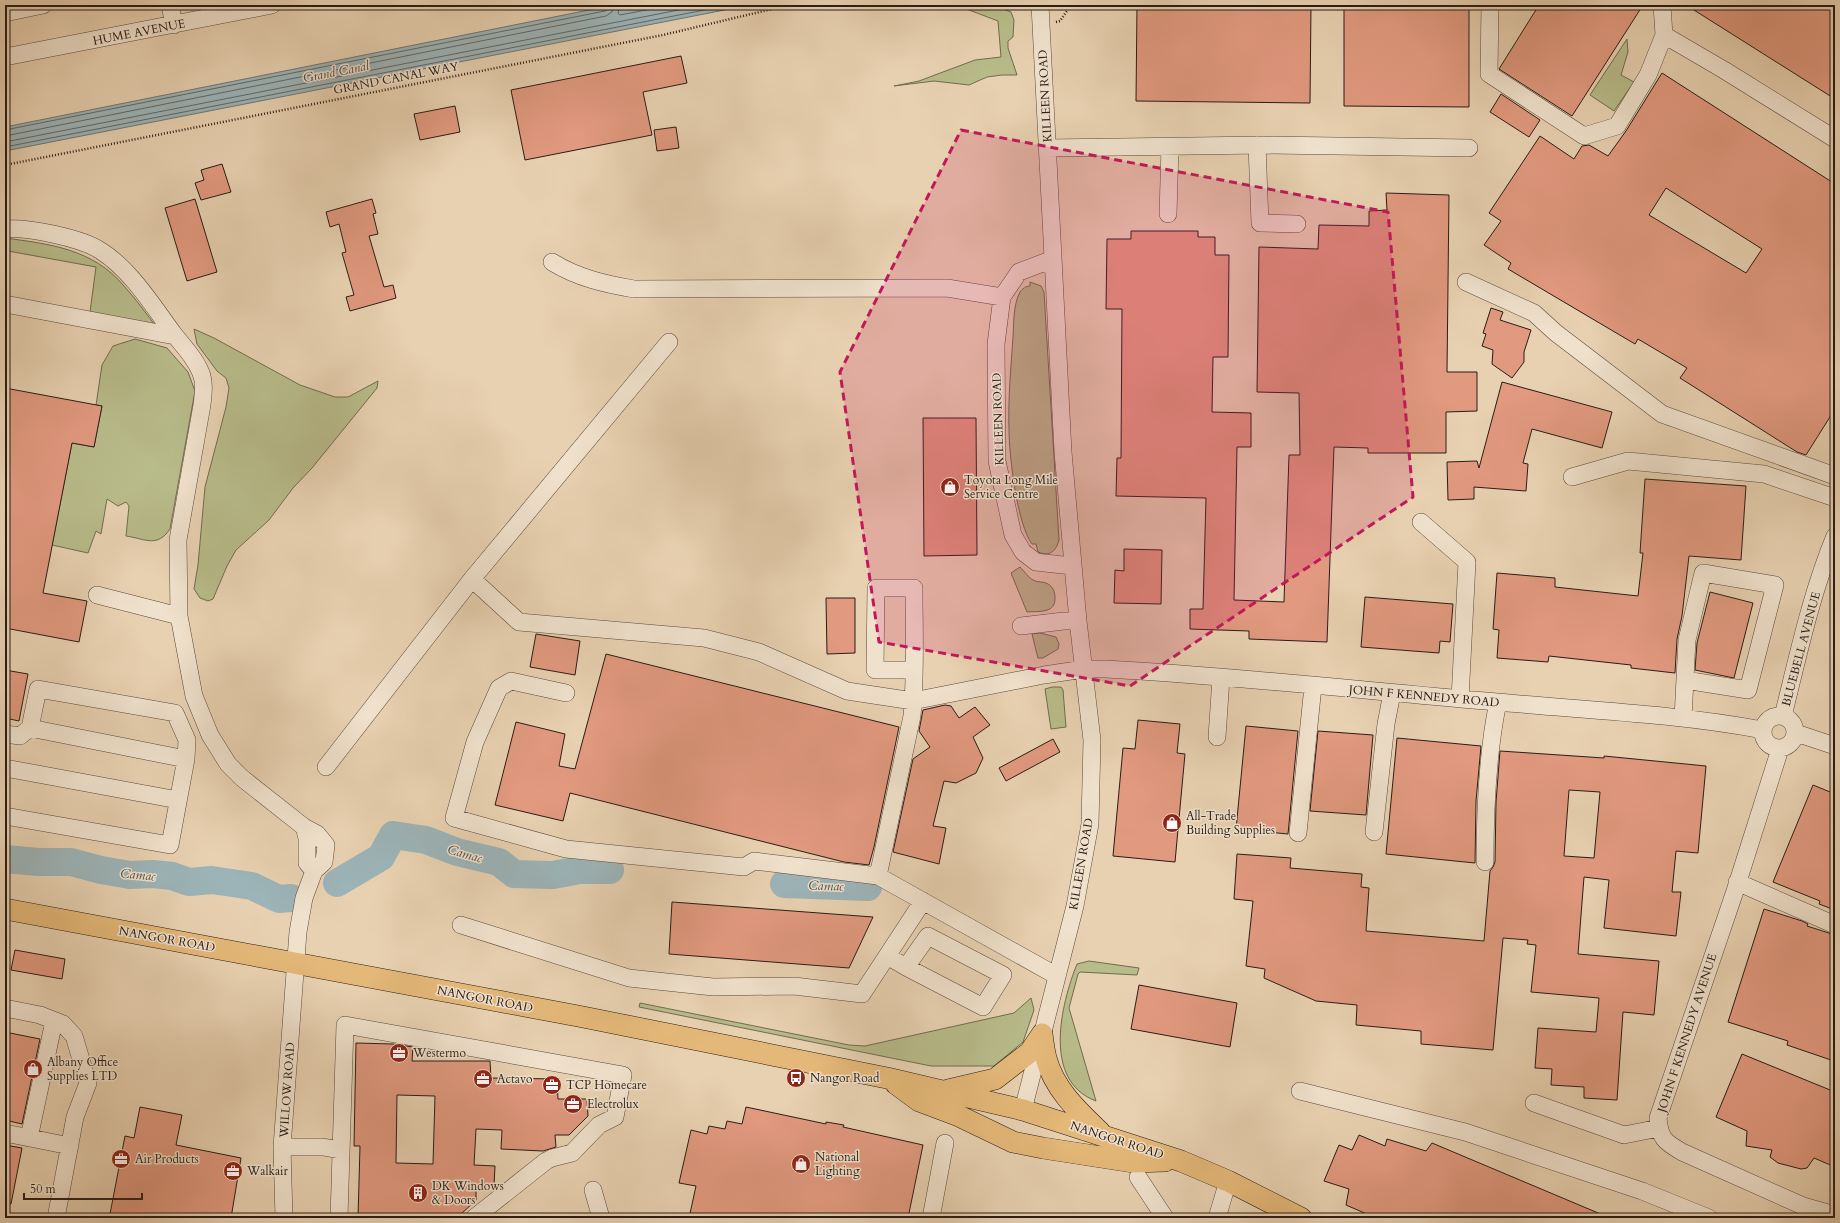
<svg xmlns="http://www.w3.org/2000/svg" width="1840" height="1223" viewBox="0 0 1840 1223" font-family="Cardo,serif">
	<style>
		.green { fill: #b8bb8a; stroke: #706c50 }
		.water { fill: #9cb4b8; stroke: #6e7777 }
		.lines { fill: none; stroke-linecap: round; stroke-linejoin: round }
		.shore { stroke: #626867; stroke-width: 1 }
		.river { stroke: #9cb4b8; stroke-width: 28 }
		.building { fill: #e1997f; stroke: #291c16; fill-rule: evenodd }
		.minor-casing { stroke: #59493d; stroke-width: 18 }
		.major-casing { stroke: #291c16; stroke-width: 22 }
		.path { stroke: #291c16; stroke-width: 2.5; stroke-dasharray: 1 2; stroke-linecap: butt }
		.minor { stroke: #f0e1cc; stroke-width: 17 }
		.major { stroke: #e4b878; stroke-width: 21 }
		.marked { fill: #c2185b; fill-opacity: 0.2; stroke: #c2185b; stroke-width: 3; stroke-dasharray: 8 5; stroke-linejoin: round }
		.labels { text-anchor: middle; stroke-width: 3; stroke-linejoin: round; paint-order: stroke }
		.street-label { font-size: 12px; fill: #291c16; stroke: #f0e1cc }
		.poi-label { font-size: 12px; fill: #291c16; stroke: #f0e1cc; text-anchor: start }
		.water-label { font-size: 13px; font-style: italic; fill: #4c4a47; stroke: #f0e1cc }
	</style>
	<rect width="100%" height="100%" fill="#e8d1b1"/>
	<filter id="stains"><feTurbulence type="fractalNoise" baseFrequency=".005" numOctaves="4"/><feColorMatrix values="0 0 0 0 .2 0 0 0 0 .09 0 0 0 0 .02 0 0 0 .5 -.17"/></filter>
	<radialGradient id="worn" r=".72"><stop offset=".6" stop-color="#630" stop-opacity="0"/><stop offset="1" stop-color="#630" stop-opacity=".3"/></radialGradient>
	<!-- green -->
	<path class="green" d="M956 5H993L1011 12 1014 20 1013 37 1008 41V48L1017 75H1002L987 77 969 85 934 81 894 86 919 81 975 60 1001 57 998 21Z
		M1627 39 1628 52 1621 75 1634 82 1614 111 1590 95Z
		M5 238C50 244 93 249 124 286 135 298 145 312 155 325L90 312 96 267 8 251 5 259Z
		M1030 282 1041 286 1044 292 1059 540C1056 551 1050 557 1038 552L1036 544H1032C1017 524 1009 455 1009 429 1008 398 1011 367 1013 337 1014 323 1013 305 1020 292 1022 289 1026 286 1030 286Z
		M194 329 214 338 300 385 335 397H348L378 381 377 388 312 468 293 488 269 520 236 550 227 566 213 599 208 601 200 598 194 589 198 565 205 487 226 407 229 388 226 378 217 371 197 344Z
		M135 339 167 348 188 372 195 391 170 529C157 548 146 539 126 536L129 506 126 502 118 506 107 499 101 534 96 531 88 553 52 545 72 443 94 447 102 406 96 405 102 365 113 346Z
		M1020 567C1024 571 1029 578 1033 580 1038 583 1044 581 1048 584 1053 587 1055 592 1055 597 1056 614 1039 611 1027 612L1011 573Z
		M1040 633 1056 637 1059 644 1058 649 1043 658H1038L1032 634Z
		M1052 687H1061L1063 690 1066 727 1051 729 1045 689Z
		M1089 961 1139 968 1137 975 1080 972 1078 974 1069 1008 1096 1101C1042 1081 1061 1004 1077 964Z
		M1031 998 1034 1010 1023 1042 994 1066H931L639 1007 640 1003 849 1045 865 1046 1014 1013Z"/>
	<!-- water -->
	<path class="water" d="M614 5H750L5 151V127Z"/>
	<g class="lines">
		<!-- shore -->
		<path class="shore" d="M620 5 618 13 620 15 672 5
			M5 130 605 11 608 9 609 5
			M5 136 606 16 612 12 614 5
			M5 142 704 5
			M5 147 730 5"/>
		<!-- river -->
		<path class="river" d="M5 859 39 862H71L101 870 130 875 153 874 172 876 189 882 212 880 252 886 279 899 291 898
			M337 883 381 857 393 835 426 840 457 852 499 862 514 874 553 875 580 870H610
			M784 884 868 887"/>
	</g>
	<!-- building -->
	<path class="building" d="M1137 5H1311L1310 103 1136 101Z
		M1344 5H1469V107L1344 106Z
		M1539 5H1643L1572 116 1499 69Z
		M1686 5H1835V99Z
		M681 56 687 83 643 92 652 135 525 160 511 90Z
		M1662 73 1835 184V409L1806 455 1797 452 1680 378 1687 368 1638 339 1635 344 1508 269 1511 263 1484 245 1501 221 1489 213 1540 136 1574 159 1582 146 1589 145 1608 156 1626 131ZM1666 188 1762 249 1746 273 1649 215Z
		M1501 94 1540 120 1529 137 1490 112Z
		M455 106 460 132 420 140 414 114Z
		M676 127 679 148 657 151 654 130Z
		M222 164 231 192 201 200 195 183 204 180 201 170Z
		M1386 193 1449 195 1447 372H1477V411L1446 412V453H1368V448L1334 447 1327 642 1249 639V631L1190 629V609H1203L1206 498 1116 496 1117 458H1121L1122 309H1106L1107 239H1131V231H1198V237H1215V255H1229L1228 357H1213L1212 412 1251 413V447H1237L1234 600 1284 602 1289 455H1300L1299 393 1257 392 1259 247 1318 249 1319 225 1369 226V211L1387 210Z
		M195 199 217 272 187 281 165 208Z
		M372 199 376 213 373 214 378 234 369 236 384 287 393 285 396 298 350 311 346 297 354 295 342 253 346 252 339 224 330 227 326 212Z
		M1491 308 1503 312 1500 320 1531 330 1524 352V362L1512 378 1492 364 1493 350 1482 346 1486 334 1483 333Z
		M1502 382 1612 412 1602 448 1532 429 1523 463 1528 464 1526 491 1474 487V499L1448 500 1447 462 1477 461 1479 468Z
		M5 388 102 406 94 447 72 443 43 593 87 601 79 642 5 628Z
		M923 418H976L977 555 924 556Z
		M1645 479 1746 486 1741 560 1689 556 1682 616 1677 639 1675 673 1631 668V665L1549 656 1548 662 1497 658 1499 630 1493 629 1497 573 1555 578V587L1638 596 1643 553H1640Z
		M1124 549 1162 550 1161 604 1114 603 1115 570 1124 571Z
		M1710 592 1753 603 1734 678 1695 670 1697 643Z
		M1365 597 1453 604 1450 642 1440 641 1439 653 1361 647Z
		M826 598H855V653L827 654Z
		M536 634 580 641 575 675 530 667Z
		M606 654 899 727 874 847 869 865 844 862 570 793 563 821 495 805 516 722 565 734 559 766 575 769Z
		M5 670 28 674 19 721 5 718Z
		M945 705 951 706 959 718 975 707 990 725 973 737 983 758 976 773 956 783 944 781 933 826 946 828 939 864 893 852 913 759 930 747 919 731 923 710Z
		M1138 720 1180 724 1177 753 1185 754 1175 862 1113 856 1123 748 1135 749Z
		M1246 726 1298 731 1288 834 1236 829Z
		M1318 731 1373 735 1366 815 1310 811Z
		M1397 738 1481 746 1476 801 1475 863 1386 854Z
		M1053 739 1060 752 1006 781 999 768Z
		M1500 751 1604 758V756L1706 766 1698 853 1676 851 1672 892H1681L1676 936 1604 928 1609 880 1584 877 1578 954 1659 961 1654 1015 1623 1012 1617 1100 1584 1098V1087L1551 1085 1552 1069 1535 1068 1538 1028 1596 1032 1599 998 1531 992 1536 945 1527 944 1528 940 1503 938 1493 1050 1421 1044V1031L1356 1025 1357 1005 1316 1001 1264 978 1265 969 1246 966 1253 901 1234 899 1237 854 1291 858 1290 868 1362 874 1361 887 1369 888 1366 931 1484 941 1490 871 1493 867 1495 862 1496 802ZM1569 790 1600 792 1594 858 1564 856Z
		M1813 785 1835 794V910L1819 904 1820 901 1773 882Z
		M672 902 873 917 849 968 669 954Z
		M1764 909 1802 921 1808 924 1807 926 1835 935V1047L1831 1060 1787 1045 1788 1041 1728 1022Z
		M15 950 65 959 62 979 11 970Z
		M1139 985 1237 1003 1230 1047 1131 1029Z
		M5 1032 40 1039 22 1124 5 1120Z
		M356 1043 393 1044 413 1047 412 1061H490L491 1078 557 1079 558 1099H587L588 1116 569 1135H555L556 1147 543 1151 501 1149 502 1130 476 1129 474 1165 495 1166 494 1186 476 1185V1200L459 1216 398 1214V1218H358L360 1146H354ZM397 1095 435 1096 433 1164 396 1163Z
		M1742 1054 1835 1092V1167L1814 1158 1807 1168 1801 1169 1778 1163 1770 1157 1772 1150 1746 1146 1747 1131 1716 1117Z
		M140 1107 182 1115 176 1145 241 1158 231 1218H135L110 1214 125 1136 134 1138Z
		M746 1107 826 1124V1122L844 1125 843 1127 923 1145 908 1218H689L696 1186 679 1183 691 1130 707 1134 709 1126 725 1129 727 1121 742 1124Z
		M1359 1135 1385 1146 1387 1139 1426 1151 1432 1143 1610 1218H1376L1346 1205 1349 1189 1324 1181 1339 1145 1352 1150Z
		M5 1145 22 1148 11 1204H5Z"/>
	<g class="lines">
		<defs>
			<path id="minor" d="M170 5 174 25
				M1490 5 1489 74 1584 136 1617 126 1648 75 1664 35 1662 5
				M5 13 43 5
				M1664 35 1724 70 1835 139
				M5 57 272 5
				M1257 145 1260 223 1297 224
				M1047 148 1263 145 1469 148
				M1168 214 1170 147
				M5 229C28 227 82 238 101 251 130 269 153 306 173 333 183 346 197 360 202 376 205 386 203 395 202 405L178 540 179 616 194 696 210 735 228 764 242 778 304 827 317 834 326 845 324 862 314 871 304 898 298 932 282 1147 284 1218
				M1053 259 1019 272 1002 297 996 344 997 461 1013 535 1023 552 1036 562 1072 566
				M552 262C578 278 605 284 634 289L947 288 1002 297
				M1466 282 1534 313 1556 333 1662 414 1835 476
				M5 304 175 336
				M1572 477 1628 461 1764 474 1835 498
				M1421 522 1467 562 1460 699
				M472 579 669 342
				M97 595 179 616
				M1021 626 1064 621H1078
				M914 670H875L876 588H914C914 630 916 674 912 716L878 876 1057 976
				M566 693 511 681 499 688 475 742 454 818 566 849 744 867 754 861 878 876
				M1763 732a16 16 0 1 1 32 0a16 16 0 1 1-32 0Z
				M1783 716C1798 656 1811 594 1835 536
				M1683 718 1687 640 1703 573 1775 585 1748 690 1685 680
				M30 728 38 689 175 713 187 740 186 759
				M1796 733 1835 746
				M5 734 20 736 30 728 186 759 170 845 5 816
				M1217 737 1221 678
				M1780 749 1735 891 1658 1118C1660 1139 1665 1142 1682 1152L1803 1206 1835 1215
				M326 767 472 579 519 622 704 638 759 652 847 691 913 701 1044 675 1084 669H1106C1233 676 1359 690 1486 701 1579 710 1672 713 1763 730
				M5 768 178 800
				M304 827 307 838V863L314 871
				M1374 832 1386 724 1392 693
				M1298 833 1313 686
				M1485 862C1485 809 1487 754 1498 702
				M1737 882 1835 925
				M461 925 629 978 713 987 794 986 862 994 887 956
				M906 967 983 1007 1003 975 928 936 906 967 887 956 923 901
				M5 1008 40 1015 63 1024 74 1036 88 1083 75 1117 56 1218
				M1300 1091 1465 1132 1642 1191 1709 1218
				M1534 1103 1624 1135 1659 1128
				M1023 1110 1075 906 1090 824 1092 740 1078 621 1063 452 1040 5
				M5 1133 70 1146
				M29 1138 54 1021
				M282 1147H323L340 1150
				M1138 1177 1165 1218
				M593 1190 601 1218
				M339 1218 345 1025 623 1075 615 1117 599 1125 572 1153 552 1158 546 1161 474 1218
				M931 1218 945 1143
				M1217 1218 1228 1181"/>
			<path id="major" d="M5 909 578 1016 887 1078 1023 1110 1181 1161 1228 1181 1301 1218
				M1042 1034C1043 1042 1044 1051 1046 1058 1054 1089 1078 1111 1100 1132
				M896 1084 919 1101 959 1116 1013 1142 1043 1148 1133 1162 1165 1161
				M948 1090 995 1079 1030 1052 1042 1034"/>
		</defs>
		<!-- minor casing -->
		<use href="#minor" class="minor-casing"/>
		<!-- major casing -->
		<use href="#major" class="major-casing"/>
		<!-- path -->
		<path class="path" d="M1056 22 1060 21 1069 8V5
			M5 165 663 35 789 5"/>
		<!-- minor -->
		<use href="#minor" class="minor"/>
		<!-- major -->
		<use href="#major" class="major"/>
	</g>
	<!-- marked area -->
	<path class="marked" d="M961 130 1388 212 1413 497 1130 686 879 642 840 372Z"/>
	<!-- icons -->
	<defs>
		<symbol id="shop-disc" viewBox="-11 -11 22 22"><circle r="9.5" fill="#8f2418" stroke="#f0e1cc"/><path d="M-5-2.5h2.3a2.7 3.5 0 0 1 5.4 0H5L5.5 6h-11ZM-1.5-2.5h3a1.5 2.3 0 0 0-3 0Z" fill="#fff"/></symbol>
		<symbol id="office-disc" viewBox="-11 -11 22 22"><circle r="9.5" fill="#8f2418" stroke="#f0e1cc"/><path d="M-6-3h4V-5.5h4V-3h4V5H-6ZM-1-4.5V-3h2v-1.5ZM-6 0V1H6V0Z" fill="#fff"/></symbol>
		<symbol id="bus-disc" viewBox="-11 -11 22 22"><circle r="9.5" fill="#8f2418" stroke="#f0e1cc"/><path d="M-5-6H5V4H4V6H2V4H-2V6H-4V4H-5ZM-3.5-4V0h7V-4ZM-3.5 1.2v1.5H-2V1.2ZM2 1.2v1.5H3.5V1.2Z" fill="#fff"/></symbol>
		<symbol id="building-disc" viewBox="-11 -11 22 22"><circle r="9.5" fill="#8f2418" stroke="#f0e1cc"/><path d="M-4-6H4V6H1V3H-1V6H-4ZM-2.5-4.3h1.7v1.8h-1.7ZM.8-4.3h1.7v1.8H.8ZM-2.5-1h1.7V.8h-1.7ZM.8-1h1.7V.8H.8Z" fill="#fff"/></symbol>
	</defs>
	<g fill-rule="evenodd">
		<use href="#shop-disc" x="939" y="476" width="22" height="22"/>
		<use href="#shop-disc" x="1161" y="812" width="22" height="22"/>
		<use href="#office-disc" x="388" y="1042" width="22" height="22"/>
		<use href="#shop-disc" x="22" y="1058" width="22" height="22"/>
		<use href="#bus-disc" x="785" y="1067" width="22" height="22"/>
		<use href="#office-disc" x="472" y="1068" width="22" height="22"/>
		<use href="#office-disc" x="541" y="1074" width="22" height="22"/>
		<use href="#office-disc" x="562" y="1093" width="22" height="22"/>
		<use href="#office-disc" x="110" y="1148" width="22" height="22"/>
		<use href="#shop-disc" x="790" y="1153" width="22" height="22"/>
		<use href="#office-disc" x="222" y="1160" width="22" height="22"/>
		<use href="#building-disc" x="407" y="1182" width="22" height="22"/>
	</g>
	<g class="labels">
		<!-- street labels -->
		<g class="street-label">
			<text transform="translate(139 32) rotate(-11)" y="4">HUME AVENUE</text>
			<text transform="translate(396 78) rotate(-11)" y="4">GRAND CANAL WAY</text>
			<text transform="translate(1045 96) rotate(-93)" y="4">KILLEEN ROAD</text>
			<text transform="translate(998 419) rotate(-92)" y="4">KILLEEN ROAD</text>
			<text transform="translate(1801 649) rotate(-75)" y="4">BLUEBELL AVENUE</text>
			<text transform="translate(1424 696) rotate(5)" y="4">JOHN F KENNEDY ROAD</text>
			<text transform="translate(1081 864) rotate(-80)" y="4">KILLEEN ROAD</text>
			<text transform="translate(167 939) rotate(10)" y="4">NANGOR ROAD</text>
			<text transform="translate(485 999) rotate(11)" y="4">NANGOR ROAD</text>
			<text transform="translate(1687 1033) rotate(-72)" y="4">JOHN F KENNEDY AVENUE</text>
			<text transform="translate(287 1090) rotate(-86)" y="4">WILLOW ROAD</text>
			<text transform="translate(1117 1140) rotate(18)" y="4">NANGOR ROAD</text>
		</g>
		<!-- poi labels -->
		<g class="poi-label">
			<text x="964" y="484">Toyota Long Mile<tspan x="964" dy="14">Service Centre</tspan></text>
			<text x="1186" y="820">All-Trade<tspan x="1186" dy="14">Building Supplies</tspan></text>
			<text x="413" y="1057">Westermo</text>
			<text x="47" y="1066">Albany Office<tspan x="47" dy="14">Supplies LTD</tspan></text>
			<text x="810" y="1082">Nangor Road</text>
			<text x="497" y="1083">Actavo</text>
			<text x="566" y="1089">TCP Homecare</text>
			<text x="587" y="1108">Electrolux</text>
			<text x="815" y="1161">National<tspan x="815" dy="14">Lighting</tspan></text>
			<text x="135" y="1163">Air Products</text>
			<text x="247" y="1175">Walkair</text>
			<text x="432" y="1190">DK Windows<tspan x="432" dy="14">&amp; Doors</tspan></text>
		</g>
		<!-- water labels -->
		<g class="water-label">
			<text transform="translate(336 71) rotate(-11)" y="5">Grand Canal</text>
			<text transform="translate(465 853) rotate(16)" y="5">Camac</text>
			<text transform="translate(138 874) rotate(5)" y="5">Camac</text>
			<text transform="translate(826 885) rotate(2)" y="5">Camac</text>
		</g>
	</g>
	<!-- margin -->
	<rect width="1840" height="1223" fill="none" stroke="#e8d1b1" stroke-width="20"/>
	<rect x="6" y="6" width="1828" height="1211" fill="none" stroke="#291c16" stroke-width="2"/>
	<rect x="10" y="10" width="1820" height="1203" fill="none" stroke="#291c16"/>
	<!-- scale -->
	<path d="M24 1193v6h118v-6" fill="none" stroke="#291c16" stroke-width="2"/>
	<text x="30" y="1193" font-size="12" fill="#291c16" stroke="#f0e1cc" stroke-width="3" paint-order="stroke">50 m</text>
	<rect width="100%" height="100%" filter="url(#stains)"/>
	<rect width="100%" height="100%" fill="url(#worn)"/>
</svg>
